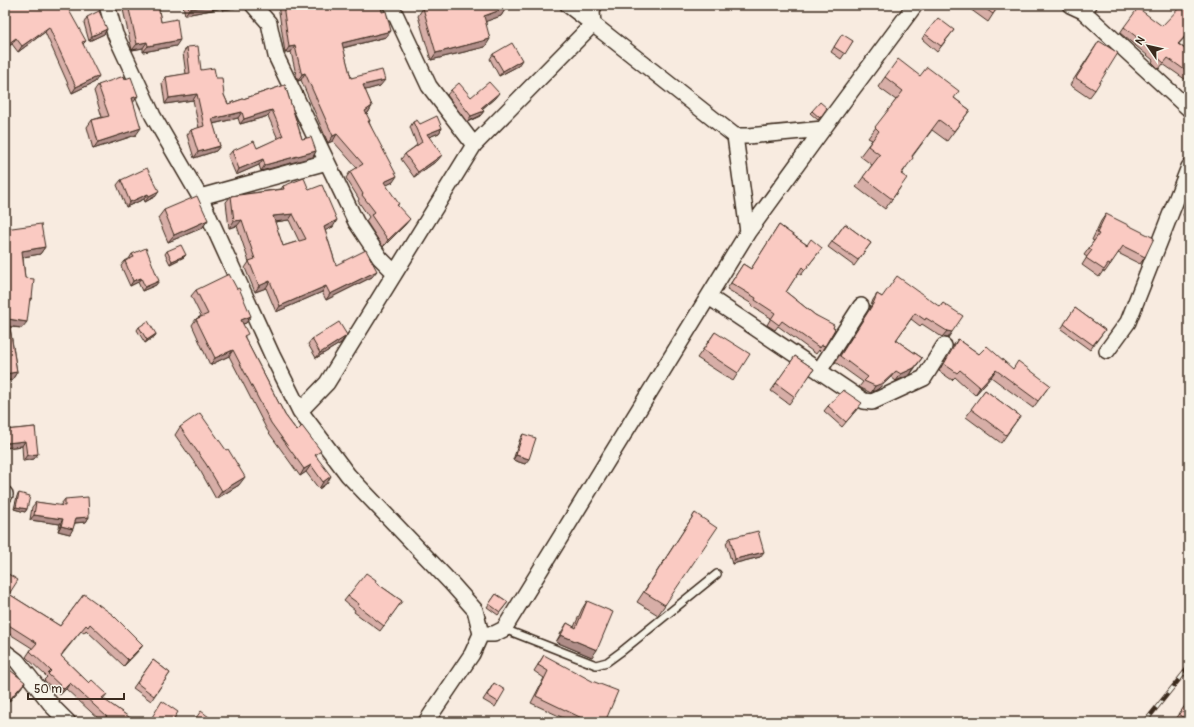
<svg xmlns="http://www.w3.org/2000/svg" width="1194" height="727" viewBox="0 0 1194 727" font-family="Pangolin,sans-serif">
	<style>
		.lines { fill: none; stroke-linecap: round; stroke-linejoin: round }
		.service-casing { stroke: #3b2a1e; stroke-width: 10 }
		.minor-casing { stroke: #3b2a1e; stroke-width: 18 }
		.service { stroke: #f7f3e8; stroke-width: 7 }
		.minor { stroke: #f7f3e8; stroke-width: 15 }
		.rail-casing { stroke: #3b2a1e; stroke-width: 4.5 }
		.rail { stroke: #f7f3e8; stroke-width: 3; stroke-dasharray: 9; stroke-linecap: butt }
		.wall { fill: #d7aea7; stroke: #3b2a1e; fill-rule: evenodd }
		.shaded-wall { fill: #af8d88; stroke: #3b2a1e }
		.building { fill: #facac2; stroke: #3b2a1e; fill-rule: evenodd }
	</style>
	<rect width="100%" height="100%" fill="#f8ebe0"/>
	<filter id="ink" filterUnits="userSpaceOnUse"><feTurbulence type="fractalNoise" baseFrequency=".025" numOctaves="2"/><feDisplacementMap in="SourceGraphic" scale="8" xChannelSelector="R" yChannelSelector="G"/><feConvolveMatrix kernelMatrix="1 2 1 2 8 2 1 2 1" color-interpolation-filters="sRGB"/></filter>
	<g filter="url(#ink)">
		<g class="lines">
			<defs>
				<path id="service" d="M504 629 596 665 607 662 622 651 717 574"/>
				<path id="minor" d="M107 5 115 34 153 116 200 197 272 355 300 411 348 475 452 584 475 610 481 634 472 654 426 722
					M253 5 269 23 276 56 356 222 380 258 395 273
					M391 5 429 86 474 145
					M568 5 593 24 592 12 594 5
					M1070 5 1083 11 1089 5
					M1083 11 1189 109
					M735 136 748 232
					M200 197 327 162
					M709 297 864 401 872 402 924 378 944 346
					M1107 351 1128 322 1189 167
					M819 371 861 306
					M300 411 327 383 474 145 593 24 735 136H748L823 129 915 5
					M5 494V495
					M481 634H494L504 629 748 232 823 129
					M5 652 17 661 54 708 68 722"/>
			</defs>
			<!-- service casing -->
			<use href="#service" class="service-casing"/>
			<!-- minor casing -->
			<use href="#minor" class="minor-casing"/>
			<!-- service -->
			<use href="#service" class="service"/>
			<!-- minor -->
			<use href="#minor" class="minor"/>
			<defs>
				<path id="rail" d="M1145 722 1189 667"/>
			</defs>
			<!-- rail casing -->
			<use href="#rail" class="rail-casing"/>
			<!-- rail -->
			<use href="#rail" class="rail"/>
		</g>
		<!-- wall -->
		<path class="wall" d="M5 5 86 41 83 44 95 82 72 93 45 32 18 52 12 44 5 48Z
			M122 5H158L161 22 176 46 143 52V48L132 50Z
			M183 5H237L235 8 222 10V8L185 15Z
			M278 5H381L386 37 343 48 351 78 380 86 365 90 372 106 368 113 366 114 370 121 369 122 393 182 386 185 398 206 405 225 383 247 366 221 369 217 358 201 359 199 346 178 350 172 357 168 333 141 328 143 301 80 298 81 297 79 291 52 285 53Z
			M973 5H999L988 22 970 9Z
			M423 8H506L501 16 486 21 485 47 431 60 418 16Z
			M87 17 107 29 104 34 89 41 84 23Z
			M1124 27 1179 44 1189 52V82L1163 64 1159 69 1152 62 1153 60 1120 33Z
			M954 30 937 52 922 39 925 34Z
			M839 39 853 41 841 59 831 52Z
			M1099 41 1095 90 1089 98 1070 85Z
			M187 47 201 70 216 78 224 95 228 104 285 85 302 139 316 151 313 157 261 171 259 165 236 175 228 156 232 151 257 148 278 139 268 116 240 124 238 118 213 124 220 146 216 151 194 158 187 135 191 130 199 128 193 100 165 104 162 83 166 77 186 74 183 53Z
			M493 54 518 66 499 76 490 59Z
			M920 76 954 98 970 110 947 141 932 130 912 157 902 174 900 188 885 209 856 187 872 165 860 156 872 140 868 138 896 100 878 87 885 77Z
			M98 85 136 135 93 149 87 127 92 120 102 117 94 91Z
			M451 90 471 97 495 98 482 109 484 111 480 116 467 122 447 95Z
			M827 108 818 120 810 113 812 111Z
			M413 122 420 124 442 128 439 133 429 137 438 160 414 177 401 159 405 154 417 145 410 127Z
			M121 180 156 196 145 202 144 199 126 207 117 185Z
			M283 186 309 190 333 227 325 230 336 265 372 277 326 300 322 292 276 312 266 288 255 292 245 268 249 262 237 226 229 228 226 202 231 196 281 189ZM289 220 299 241 283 246 274 222Z
			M1189 206V219L1183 215Z
			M164 210 208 220 202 228 168 242 158 218Z
			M1106 214 1145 257 1140 264 1118 253 1105 272 1103 271 1099 277 1082 265 1087 257 1084 255 1094 241 1092 240 1101 221Z
			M845 224 871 243 854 266 828 247Z
			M779 225 807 245 822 248 801 275 798 273 786 292 815 315 835 329 821 352 819 350 816 354 778 326 775 330 767 325 771 318 751 306 752 304 727 289 743 264 751 269Z
			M5 229 45 247 40 254 23 257 25 278 32 298 29 302 22 328 10 327 17 372 12 380 5 381Z
			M167 251 184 257 170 264 165 254Z
			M132 254 156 285 142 291 138 282 130 286 121 266 125 261 129 259Z
			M196 290 251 316 246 323 243 324 245 338 285 415 317 457 327 483 319 489 306 472 300 476 267 430 229 356 210 365 192 325 196 319 201 316 191 296Z
			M877 294 882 297 940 307 943 303 948 338 942 337 922 324 920 326 911 319 896 340 922 358 910 375 896 381 891 377 878 389 871 393 859 387 863 382 835 362 869 311 873 300Z
			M1075 308 1105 330 1090 350 1061 329Z
			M139 327 156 334 155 336 145 343 137 330Z
			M715 332 738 373 733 381 697 358Z
			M312 339 341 343 316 358 308 344Z
			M958 339 979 354 1013 369 1050 385 1033 408 991 377 975 395 955 377 952 380 939 371 953 346Z
			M795 356 814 369 789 404 771 391Z
			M985 390 1020 416 1001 443 966 417Z
			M828 406 858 408 842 427 824 411Z
			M35 427 34 459 23 461 22 446 5 448V430Z
			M180 427 239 485 216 499 201 472 175 435Z
			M523 434 525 464 513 460 520 439Z
			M19 493 27 509 25 512 14 509 17 496Z
			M65 499 89 517 86 522 75 523 70 534 58 531 60 524 30 520 32 507 36 502 61 506V504Z
			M695 513 665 605 658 615 637 602Z
			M730 538 760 557 732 564 726 543Z
			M5 572 9 594 60 626 84 594 143 645 139 650 124 666 86 630 84 633 81 631 61 656 89 683 107 694 103 699 136 722H102L66 689 60 695 44 680 47 677 26 657 32 648 5 631Z
			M375 582 402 601 380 631 354 612 355 610 344 601 348 596Z
			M496 594 508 602 498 615 487 607Z
			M587 601 592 657 556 642 562 631 567 623 574 627 582 609Z
			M544 655 605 722H572L531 703 544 678 534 671Z
			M153 660 170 673 151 701 133 688Z
			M5 676 25 682 20 689 5 706Z
			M494 683 498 702 495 707 483 700Z
			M1189 700V722H1180L1176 719Z"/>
		<!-- shaded-wall -->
		<path class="shaded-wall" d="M213 5H224L222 8 185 15 189 9Z
			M226 5H237L235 8 222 10Z
			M506 8 501 16 479 24 484 16Z
			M49 27 45 32 18 52 22 46Z
			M107 29 104 34 89 41 92 36Z
			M391 31 386 37 338 49 342 43Z
			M1189 32V33L1173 50 1178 44Z
			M16 38 12 44 5 48V46Z
			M490 39 485 47 431 60 436 53Z
			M180 40 176 46 143 52 148 46Z
			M147 42 143 48 132 50 137 44Z
			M295 46 291 52 285 53 289 47Z
			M522 60 518 66 499 76 503 71Z
			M305 73 301 80 298 81 302 74Z
			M99 76 95 82 72 93 76 87Z
			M385 80 380 86 359 92 363 85Z
			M499 93 495 98 477 113 481 108Z
			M197 94 193 100 165 104 169 98Z
			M138 96 133 103 132 98Z
			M372 106 368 113 360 117 365 111Z
			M272 110 268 116 240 124 244 119Z
			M484 111 480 116 467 122 471 116Z
			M242 112 238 118 208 125 212 119Z
			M141 128 136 135 93 149 98 142Z
			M442 128 439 133 424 139 427 134Z
			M337 134 333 141 328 143 333 136Z
			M220 146 216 151 194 158 198 152Z
			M316 151 313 157 261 171 265 165Z
			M442 155 438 160 414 177 418 172Z
			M263 159 259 165 236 175 239 169Z
			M397 176 393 182 379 189 384 182Z
			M159 191 156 196 145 202 149 196Z
			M148 194 144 199 126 207 130 202Z
			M293 214 289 220 268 223 273 216Z
			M410 219 405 225 383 247 388 240Z
			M208 220 202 228 168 242 174 235Z
			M242 220 237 226 229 228 234 221Z
			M337 220 333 227 320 233 324 227Z
			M45 247 40 254 18 258 22 251Z
			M186 255 184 257 170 264 172 261Z
			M377 271 372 277 326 300 330 294Z
			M141 278 138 282 130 286 133 281Z
			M159 281 156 285 142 291 145 287Z
			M270 281 266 288 255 292 259 286Z
			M326 286 322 292 276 312 280 306Z
			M251 316 246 323 237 326 241 320Z
			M8 319 27 322 22 328 5 326Z
			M947 331 952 332 948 338 942 337Z
			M156 334 155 336 145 343 147 340Z
			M345 337 341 343 316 358 320 353Z
			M233 350 229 356 210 365 215 358Z
			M914 368 910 375 896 381 901 374Z
			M996 370 991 377 975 395 980 387Z
			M896 371 891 377 878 389 871 393 875 386Z
			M17 372 12 380 5 381V374Z
			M25 441 22 446 5 448V446L7 443Z
			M38 454 34 459 23 461 27 455Z
			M516 455 529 459 525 464 513 460Z
			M311 465 306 472 300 476 304 469Z
			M331 476 327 483 319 489 323 482Z
			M245 477 239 485 216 499 222 491Z
			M16 507 27 509 25 512 14 509Z
			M34 515 63 519 60 524 30 520Z
			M89 517 86 522 73 523 76 518Z
			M61 526 73 529 70 534 58 531Z
			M764 552 760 557 732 564 735 559Z
			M561 635 597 650 592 657 556 642Z
			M143 645 139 650 124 666 128 660Z
			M25 682 20 689 5 706 10 699Z
			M70 683 66 689 60 695 64 689Z"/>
		<!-- building -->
		<path class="building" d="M5 5H66L86 41 82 42 99 76 76 87 49 27 22 46 16 38 5 46V29L8 27 6 24 8 22 5 17Z
			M128 5H158L161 22 177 19 180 40 148 46 147 42 137 44Z
			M188 5H213L189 9Z
			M283 5H381L382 12 386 11 391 31 342 43 351 78 382 70 385 80 363 85 372 106 365 111 370 121H368L397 176 384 182 399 204 397 205 410 219 388 240 371 215 375 212 362 195 363 194 350 172 363 164 337 134 333 136 305 73 302 74 301 72 295 46 289 47Z
			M436 5H505L506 8 484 16 490 39 436 53 423 8Z
			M980 5H999L993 14Z
			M1182 5H1185L1189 9V32L1178 44 1189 52V73L1168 58 1164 63 1156 56 1158 54 1124 27 1138 8 1162 26Z
			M99 11 107 29 92 36 87 17Z
			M938 18 954 30 941 46 925 34Z
			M842 34 853 41 845 54 834 47Z
			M1099 41 1118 53 1095 90 1076 78Z
			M512 43 522 60 503 71 493 54Z
			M198 46 201 70 214 68 216 78H222L224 95 228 104 285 85 302 139 311 137 316 151 265 165 263 159 239 169 232 151 254 141 257 148 283 136 272 110 244 119 242 112 212 119 220 146 198 152 191 130 204 126 197 94 169 98 166 77 190 73 187 47Z
			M898 59 920 76 927 67 959 91 954 98 970 110 954 131 939 120 912 156 913 158 901 174 907 178 892 199 863 177 880 155 868 146 879 131 875 127 903 91 885 77Z
			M124 76 125 79 131 77 138 96 132 98 141 128 98 142 92 120 109 116 98 85Z
			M489 82 499 93 481 108 484 111 471 116 451 90 459 83 471 97Z
			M820 102 827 108 820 118 812 111Z
			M437 116 442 128 427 134 442 155 418 172 405 154 422 142 413 122 417 120 420 124Z
			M147 168 159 191 149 196 148 194 130 202 121 180Z
			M304 178 309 190 322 185 337 220 324 227 336 265 366 250 377 271 330 294 326 286 280 306 270 281 259 286 249 261 255 259 242 220 234 221 231 196 284 189 283 186ZM293 214 306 239 283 246 273 216Z
			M197 196 208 220 174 235 164 210Z
			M1106 214 1154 238 1145 257 1123 246 1110 265 1108 264 1104 270 1086 258 1092 250 1089 248 1099 234 1097 233Z
			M41 224 45 247 22 251 25 278 34 279 32 298H30L27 322 8 319 5 280V229Z
			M845 224 871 243 858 260 832 242Z
			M779 225 807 245 811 239 822 248 805 270 802 267 786 292 815 315 834 325 833 328 835 329 825 346 822 345 820 348 782 321 779 325 771 319 775 313 755 300 756 298 731 283 743 264 751 269Z
			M181 245 186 255 172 261 167 251Z
			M146 248 159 281 145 287 141 278 133 281 125 261 134 257 132 254Z
			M229 274 237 289 239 288 251 316 241 320 248 334 244 336 285 415 297 431 302 426 321 451 315 455 331 476 323 482 311 465 304 469 271 423 233 350 215 358 196 319 208 314 196 290Z
			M897 276 940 307 943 303 963 316 952 332 947 331 926 318 925 320 915 313 896 340 922 358 914 368 901 374 896 371 883 383 875 386 864 381 868 377 840 356 873 304 877 294 882 297Z
			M1075 308 1105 330 1093 345 1064 324Z
			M5 313 6 316H8L17 372 5 374Z
			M148 321 156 334 147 340 139 327Z
			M339 322 347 335 345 337 320 353 312 339Z
			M715 332 750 354 738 373 703 350Z
			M958 339 979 354 987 346 1013 369 1018 361 1050 385 1038 401 996 370 980 387 960 370 957 373 944 364Z
			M795 356 814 369 795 397 776 383Z
			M843 390 862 403 846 422 828 406Z
			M985 390 1020 416 1006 435 971 409Z
			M200 413 226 450 228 449 245 477 222 491 206 464 180 427Z
			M35 427 38 454 27 455 25 441 7 443 5 430Z
			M523 434 536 438 529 459 516 455Z
			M19 493 30 496 27 509 16 507Z
			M88 497 89 517 76 518 73 529 61 526 63 519 34 515 36 502 65 506V499Z
			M695 513 717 528 665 605 644 592Z
			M758 531 764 552 735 559 730 538Z
			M5 572 18 580 9 594 60 626 84 594 113 615 143 645 128 660 90 624 88 627 86 625 64 651 61 656 89 683 92 680 107 694 102 698 136 722H103L107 717 70 683 64 689 48 674 51 671 30 651 37 643 7 624 5 627Z
			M366 573 376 580 375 582 402 601 384 626 358 606 359 604 348 596Z
			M496 594 508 602 500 612 489 604Z
			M587 601 613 612 597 650 561 635 567 623 576 628Z
			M544 655 592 681 618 691 605 722H590L536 696 548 671 538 665Z
			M153 660 170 673 154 696 137 683Z
			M10 670 25 682 10 699 5 695V676Z
			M494 683 505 690 498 702 487 695Z
			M1189 700V721L1179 714Z
			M162 701 178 712 172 722H149Z
			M201 711 209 717 205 722H193Z"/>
	</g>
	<!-- margin -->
	<rect width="1194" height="727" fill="none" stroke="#f7f3e8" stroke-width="20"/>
	<rect x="10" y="10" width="1174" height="707" fill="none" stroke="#3b2a1e" stroke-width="1.5" filter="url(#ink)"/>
	<!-- north arrow -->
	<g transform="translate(1148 46) rotate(304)" stroke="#f7f3e8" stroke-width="3" paint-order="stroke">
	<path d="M0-3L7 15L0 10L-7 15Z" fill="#3b2a1e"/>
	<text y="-6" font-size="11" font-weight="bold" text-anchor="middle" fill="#3b2a1e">N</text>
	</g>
	<!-- scale -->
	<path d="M28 693v6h96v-6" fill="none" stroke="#3b2a1e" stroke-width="2"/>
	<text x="34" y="693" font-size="12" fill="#3b2a1e" stroke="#f7f3e8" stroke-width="3" paint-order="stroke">50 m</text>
</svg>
